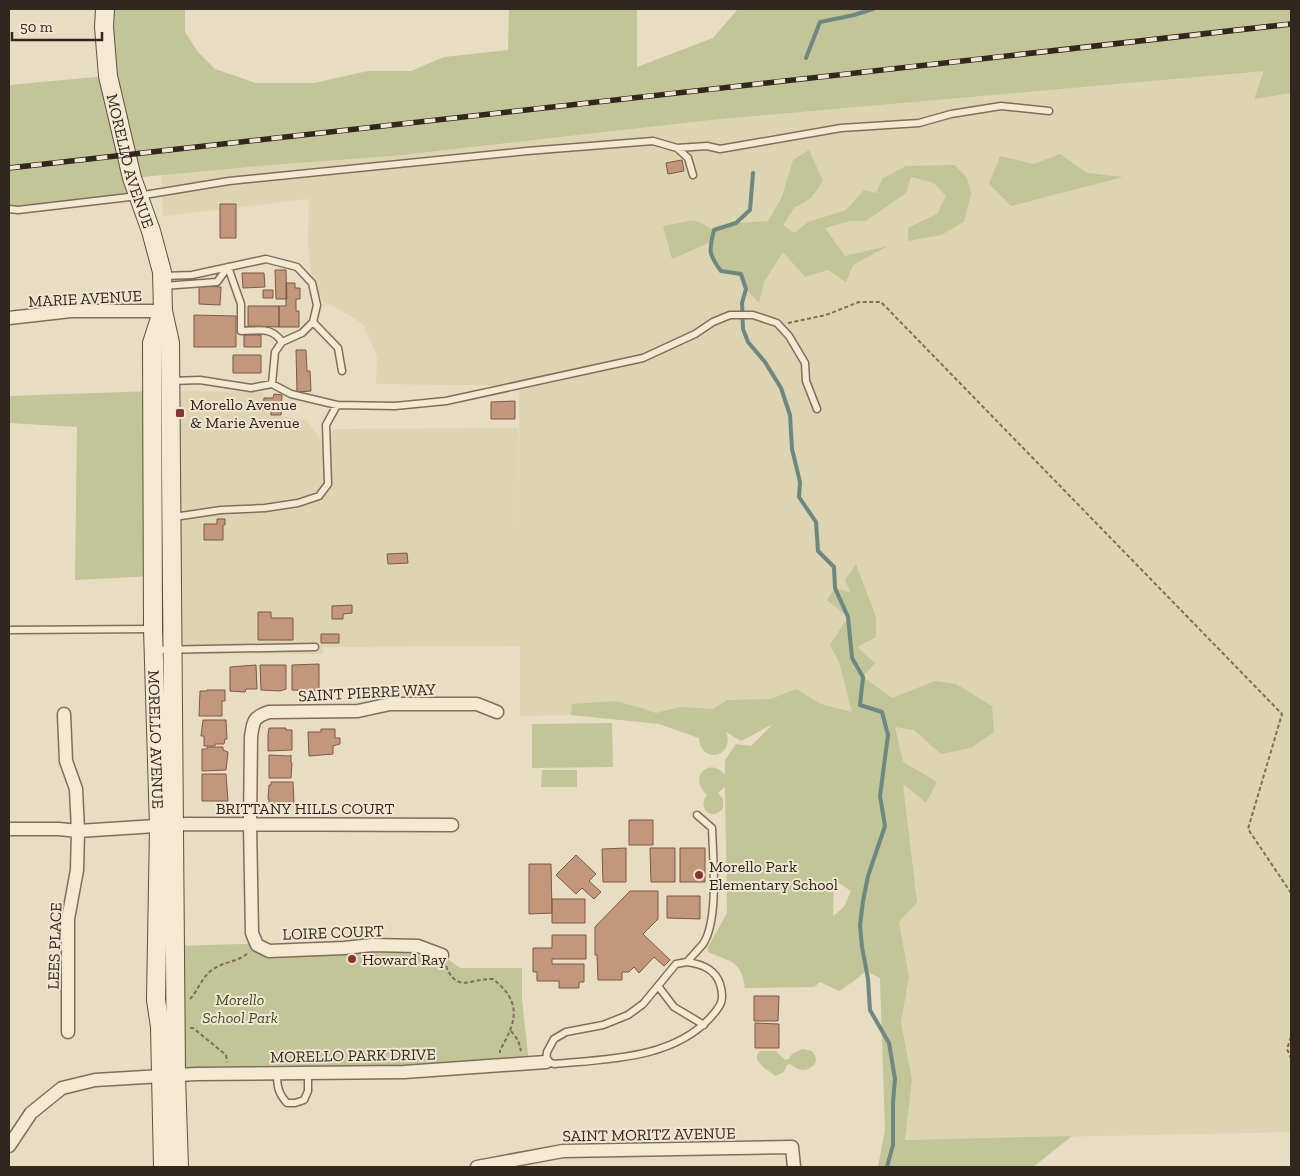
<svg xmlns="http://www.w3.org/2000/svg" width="1300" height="1176" viewBox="0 0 1300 1176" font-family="'Zilla Slab',serif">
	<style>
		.farmland { fill: #ddd4b1 }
		.green { fill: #c1c598; fill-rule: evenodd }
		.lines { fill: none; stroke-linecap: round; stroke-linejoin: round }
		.stream { stroke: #6c8880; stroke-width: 4 }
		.building { fill: #c2977c; stroke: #7c5944 }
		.lane-casing { stroke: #806e5b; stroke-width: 9 }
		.street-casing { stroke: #806e5b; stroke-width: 15 }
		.secondary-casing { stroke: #624f3f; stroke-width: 20 }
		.path { stroke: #806e5b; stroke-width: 2; stroke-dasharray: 4 2.5; stroke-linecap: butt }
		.lane { stroke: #f4ead4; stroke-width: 6 }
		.street { stroke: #f4ead4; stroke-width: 12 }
		.secondary { stroke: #f4ead4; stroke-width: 18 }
		.rail-casing { stroke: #31271e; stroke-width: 5.5 }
		.rail { stroke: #f0e6d1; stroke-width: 4; stroke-dasharray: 11; stroke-linecap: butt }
		.poi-dot { fill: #883336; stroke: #f0e6d1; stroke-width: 2 }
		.labels { text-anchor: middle; stroke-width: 4; stroke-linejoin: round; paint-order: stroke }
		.street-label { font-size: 16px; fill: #31271e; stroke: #f0e6d1 }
		.poi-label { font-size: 16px; fill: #31271e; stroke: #f0e6d1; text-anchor: start }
		.park-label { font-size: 16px; font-style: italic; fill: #434b27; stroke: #f0e6d1 }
	</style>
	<rect width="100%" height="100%" fill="#e8dcc2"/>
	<!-- farmland -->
	<path class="farmland" d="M1291 68V1132L905 1140 912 1080 901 1022 909 977 787 711 520 716V646L323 647V654H173L171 391 263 392 264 410 271 411V415L306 420 321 439H330L334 429 518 428 519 530V386L376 384 377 357 364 325 349 315 324 302 313 284 308 245 309 199 163 216 161 173 392 156 711 120Z"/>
	<!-- green -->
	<path class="green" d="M105 9H185V32L198 52 215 69 256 83H314L368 71H411L444 57 508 50 509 9H637V67L713 38 738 9H1291V93L1254 99 1264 71 711 120 392 156 258 166 132 178 138 196 9 209V85L107 76Z
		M809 150 823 181 811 198 794 208 783 225 794 233 808 222 846 210 864 190 876 193 883 178 906 166 955 165 967 178 971 194 964 222 941 235 908 241V228L937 214 946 196 934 183 911 177 906 193 866 221H850L825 228 845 256 888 246 853 265 846 282 828 270 805 277 783 252 764 282 759 303 746 289 741 274 721 271 711 259V242L672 259 663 226 694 220 714 230 736 223 768 221 782 197 793 160Z
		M1060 154 1087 173 1123 177 1011 206 989 184 1000 156 1034 164Z
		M153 391V576L75 580 77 427 9 423V396Z
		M856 564 876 617V637L857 647 875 663 863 677 892 698 935 681 956 684 992 706 994 732 971 748 941 754 914 730 895 727 903 762 937 782 926 803 906 786 903 785 917 902 899 922 909 977 901 1022 912 1080 905 1140 1072 1136 1033 1167H878L885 1130 880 978 866 971 854 981 839 991 820 982 814 987 745 988C741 960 731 962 708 952V947L727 913 725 787 718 793 723 799V808C713 822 696 809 707 795 687 777 710 756 725 775V760L736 744 751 746 773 724 741 741 726 732C736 756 701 766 699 738L659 724 571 715 572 704 614 701 642 708 656 713 680 707 713 709 727 700 771 699 796 689 821 704 852 712 839 662 830 645 848 617 827 600 835 588 851 593 845 580ZM834 880 851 891 844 907 833 916Z
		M612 723 613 767 532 768V724Z
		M542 770H577V787H541Z
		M242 944 372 945 442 955 460 968H522V999L529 1064 176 1076 175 946Z
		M802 1049 812 1051 816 1058 815 1064C805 1073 800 1071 790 1064L787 1065 784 1072 776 1076 764 1068 757 1060V1055L760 1051H776L785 1060 789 1059 792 1054Z"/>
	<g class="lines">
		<!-- stream -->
		<path class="stream" d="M806 58 820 22 854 15 873 9
			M753 173 750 210 736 223 714 230C709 250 708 254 721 271L741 274 746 289 742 303 743 329 748 342 765 362 781 388 790 415 792 449 800 482 799 497 816 522 818 551 834 567 835 588 848 617 852 658 863 677 860 705 882 712 888 735 880 796 885 826 868 876 863 901 860 925 862 947 868 979 870 1010 889 1043 895 1079 893 1102V1145L887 1167"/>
	</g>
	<!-- building -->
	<path class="building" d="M682 160 684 171 668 174 666 163Z
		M220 204H236V238H220Z
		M275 270H286L287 299H276Z
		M242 273H264L265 287 243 288Z
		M286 283H295V288H300V299H296V311H299V327H279V306H286Z
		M199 286 221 287 220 305 199 304Z
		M263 290H273V298H263Z
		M248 306H279V327L248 326Z
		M194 315 236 316V347H194Z
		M244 335H261V347H244Z
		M296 350H306L307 371H310L311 391 297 392Z
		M233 355H261V373H233Z
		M274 394 282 395 281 415H271V411L263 410 264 398H273Z
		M515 401V419H491V402Z
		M217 519H225V525H223V540H204V524H217Z
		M407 553 408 563 388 564 387 554Z
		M352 605V613L343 614V619H332V606Z
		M258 612H271V618H293V640H258Z
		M321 634H339V643H321Z
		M319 664V691L292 690V665Z
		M256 665 257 689H246L245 692 230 691V667Z
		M260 665H286V689L280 691 261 690Z
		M207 690H225V701H222V716H199L200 691H207Z
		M203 720H226L227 739H225L224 744H215V746H204V736H201Z
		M269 728H286V730H292V750L268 751V735Z
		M321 729H335V738H340V744L333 746V754L309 756 308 732H321Z
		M207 747H223V750L228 752 226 770 202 771V749H207Z
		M269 755 289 756 291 755V763H292L291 778H269Z
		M202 774H226L228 801H202Z
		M271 782H293L294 804H288V806H272V803H269V799H268L269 785H271Z
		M629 820H653V845H629Z
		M626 848V882H603L602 849Z
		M650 848H675V882H651Z
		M680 848H705V882H680Z
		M576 855 596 874 589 881 601 892 594 899 582 888 576 894 556 875Z
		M529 864H551L552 913 529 914Z
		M630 891H658V919L643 934 670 960 664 966 654 957 639 973 634 967 629 972H622V980H598L597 955H595V927Z
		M667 896H700V919L667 918Z
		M552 899H585V923H552Z
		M552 935H586V959H552V964H584V982H579V988H559V981H537V972H533V948H552Z
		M754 996H779L778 1021H754Z
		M755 1023 779 1024V1048H755Z"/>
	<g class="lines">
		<defs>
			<path id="lane" d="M677 148 707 146 720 149 841 128 919 123 951 114 1001 106 1049 111
				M9 209 18 210 138 196 229 181 527 151 653 141 677 148 688 158 693 175
				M228 267 241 304V331C260 331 271 326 282 342
				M164 276 192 275 266 259 297 267 312 283 317 305 313 322 302 333 282 342 275 352 272 384
				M163 286 217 282 228 267
				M313 322 338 348 342 371
				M171 381 200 380 251 388 272 384 291 394 337 405 395 406 446 401 643 358 695 334 713 322 730 315H753L777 323 789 336 805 363 806 381 817 409
				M174 517 221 510 265 508 298 503 319 496 328 484 326 425 337 405
				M9 630 152 629
				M154 650 315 647
				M687 962C702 964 715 969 720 984 725 1000 721 1006 710 1018 672 1059 608 1059 555 1064L546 1062 547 1052 554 1039 566 1032 603 1025 628 1015 643 1004 676 964Z
				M687 962C692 956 698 950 703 944 719 920 713 858 712 828L697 815
				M658 986 674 1007 704 1025
				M277 1073C277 1086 278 1093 287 1103H295L304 1100 308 1091V1073"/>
			<path id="street" d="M9 318 71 311H163
				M64 714 66 761 76 789 78 831 77 870 68 919V1032
				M9 829H59L78 831 187 824 452 825
				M442 955 418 946 372 945 344 948 269 951 257 945 252 933 250 824 251 737C253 722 253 717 269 712L358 711 390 704H477L497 712
				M9 1146 31 1113 62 1088 95 1080 196 1074 404 1072 546 1062
				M477 1167 563 1151 792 1147 794 1167"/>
			<g id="secondary">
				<path id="s1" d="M105 9 104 27 108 76 132 178 151 231 162 272 163 311 170 343 176 1076 179 1167"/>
				<path id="s2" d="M162 312 152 343 153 629 159 827 156 1000 160 1027 163 1167"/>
			</g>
		</defs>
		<!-- lane casing -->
		<use href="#lane" class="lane-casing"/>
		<!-- street casing -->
		<use href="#street" class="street-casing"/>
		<!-- secondary casing -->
		<use href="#secondary" class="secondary-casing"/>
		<!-- path -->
		<path class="path" d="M788 323 826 315 859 302H881L1282 714 1248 829 1291 893
			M446 966C457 994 472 978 493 979 522 1002 517 1021 500 1050V1053
			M389 967 390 958
			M190 999C198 991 201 978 212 970 224 961 236 963 248 953
			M190 1028H193L226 1055 227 1062
			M511 1031 518 1040 521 1051
			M1291 1037 1287 1049 1291 1058"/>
		<!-- lane -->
		<use href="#lane" class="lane"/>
		<!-- street -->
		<use href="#street" class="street"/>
		<!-- secondary -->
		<use href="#secondary" class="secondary"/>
		<defs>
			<path id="rail" d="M9 168 1291 24"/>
		</defs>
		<!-- rail casing -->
		<use href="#rail" class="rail-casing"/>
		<!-- rail -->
		<use href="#rail" class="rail"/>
	</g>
	<!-- markers -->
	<g class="poi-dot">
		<rect x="175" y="408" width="10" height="10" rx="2.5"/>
		<circle cx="699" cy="875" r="5"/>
		<circle cx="352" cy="959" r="5"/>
	</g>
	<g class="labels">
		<!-- street labels -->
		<g class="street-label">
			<text dy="6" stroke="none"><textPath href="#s1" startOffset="155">MORELLO AVENUE</textPath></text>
			<text transform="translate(85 298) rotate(-3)" y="6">MARIE AVENUE</text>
			<text transform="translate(367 692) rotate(-3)" y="6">SAINT PIERRE WAY</text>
			<text dy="6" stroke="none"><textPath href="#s2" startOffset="429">MORELLO AVENUE</textPath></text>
			<text x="305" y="814">BRITTANY HILLS COURT</text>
			<text transform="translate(333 932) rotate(-2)" y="6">LOIRE COURT</text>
			<text transform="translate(54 946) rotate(-88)" y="6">LEES PLACE</text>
			<text transform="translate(353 1055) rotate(-1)" y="6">MORELLO PARK DRIVE</text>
			<text transform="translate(649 1134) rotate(-1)" y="6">SAINT MORITZ AVENUE</text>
		</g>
		<!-- poi labels -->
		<g class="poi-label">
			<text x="190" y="410">Morello Avenue<tspan x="190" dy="18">&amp; Marie Avenue</tspan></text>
			<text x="709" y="872">Morello Park<tspan x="709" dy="18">Elementary School</tspan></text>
			<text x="362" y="965">Howard Ray</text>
		</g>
		<!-- park labels -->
		<g class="park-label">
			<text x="240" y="1005">Morello<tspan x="240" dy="18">School Park</tspan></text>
		</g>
	</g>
	<!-- border -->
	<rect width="1300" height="1176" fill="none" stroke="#31271e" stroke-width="20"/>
	<!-- scale -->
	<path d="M12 32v8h90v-8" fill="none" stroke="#31271e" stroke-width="2.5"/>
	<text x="20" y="32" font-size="15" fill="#31271e" stroke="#f0e6d1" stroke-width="4" paint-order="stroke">50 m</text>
</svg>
